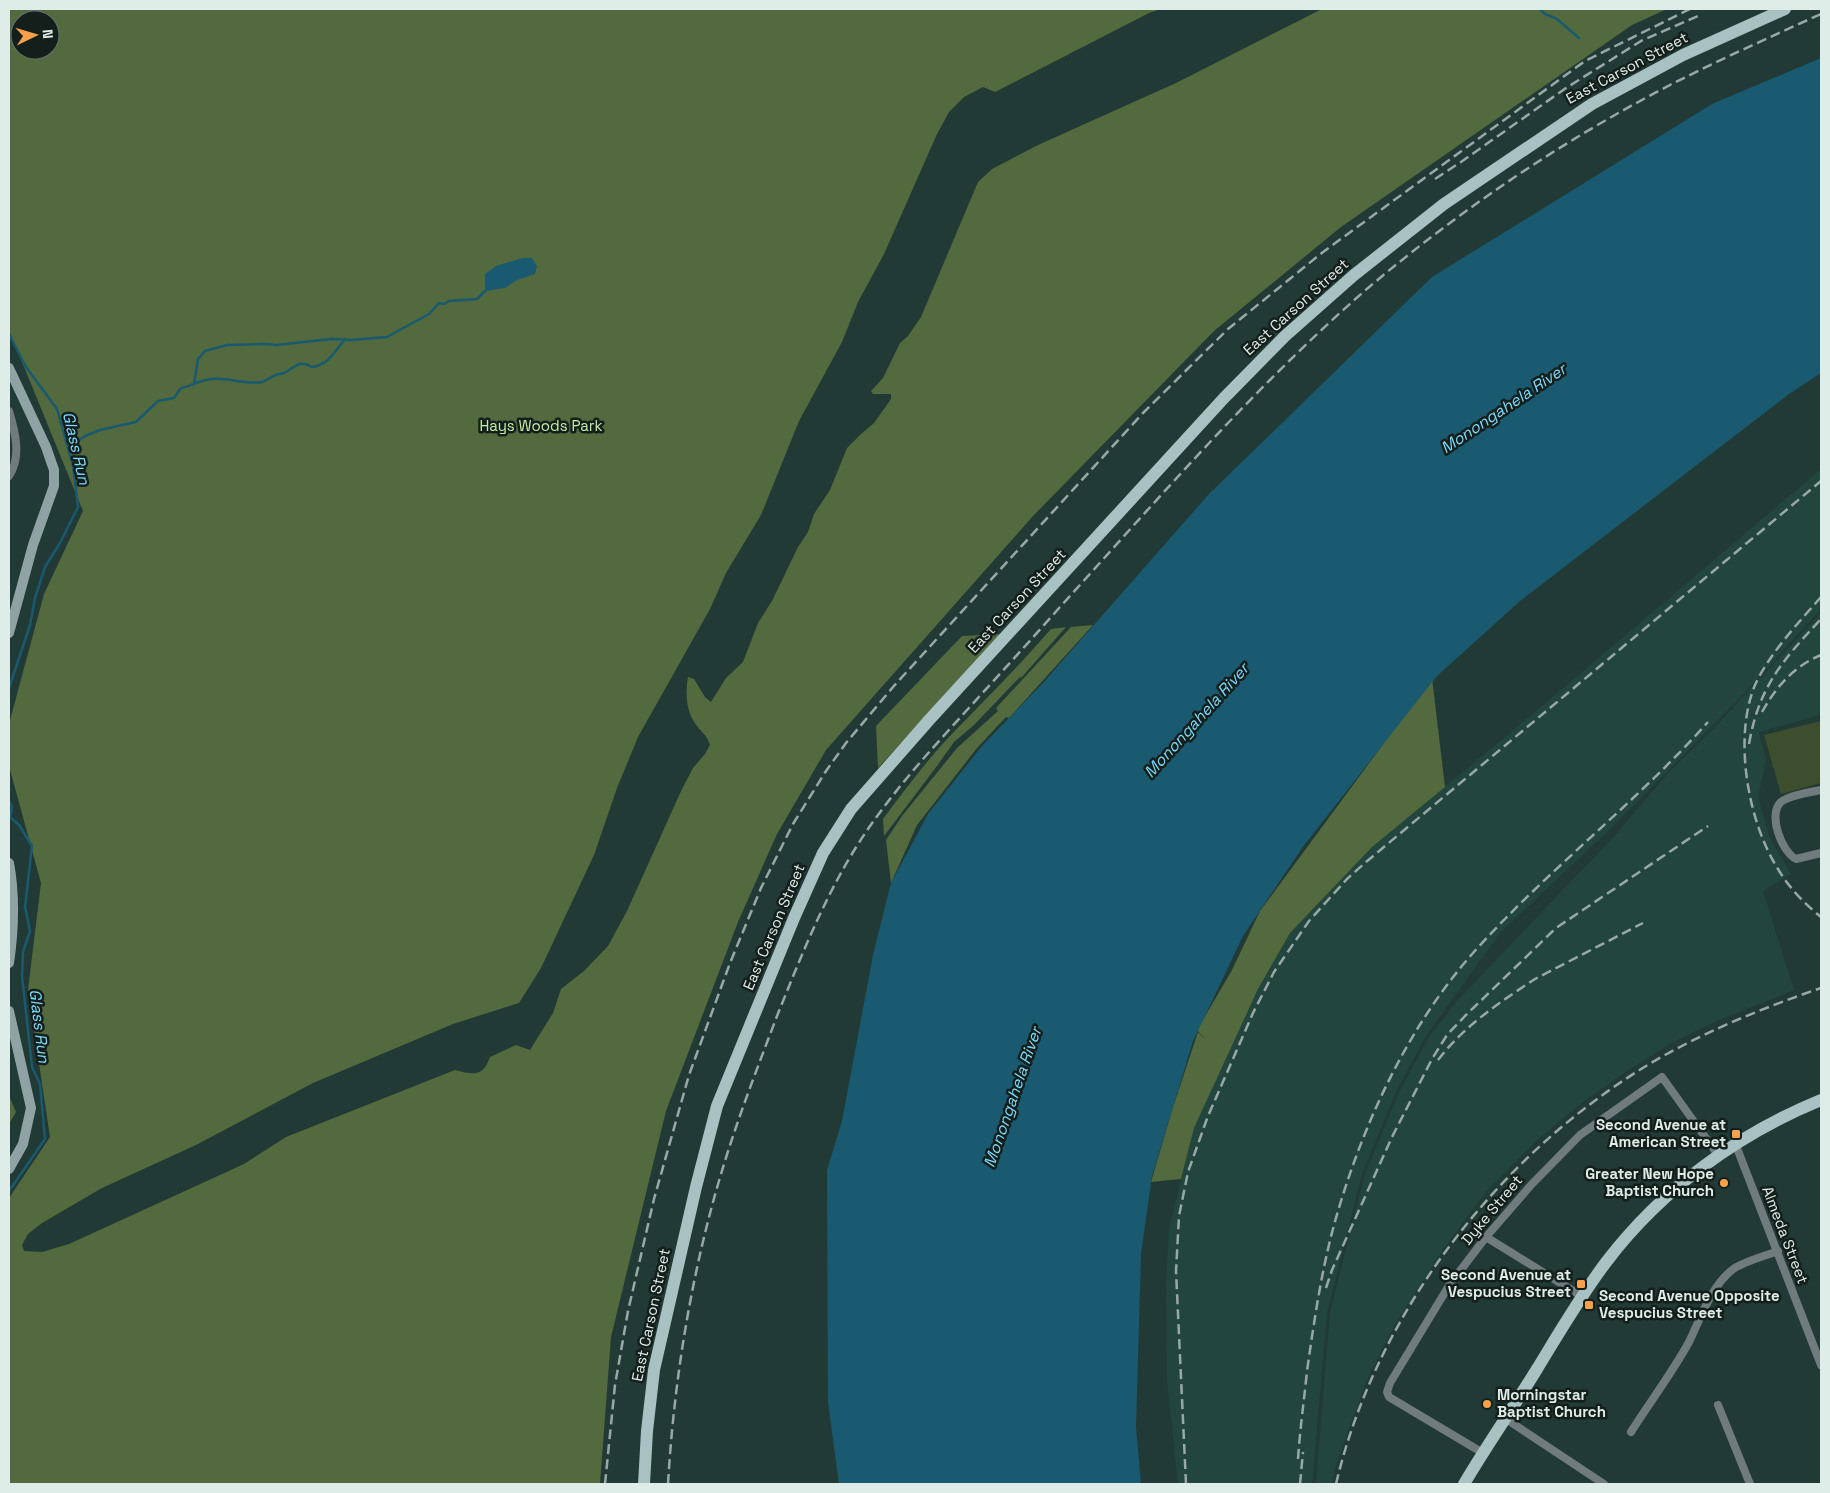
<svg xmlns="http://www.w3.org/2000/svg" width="1830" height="1493" viewBox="0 0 1830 1493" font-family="'Space Grotesk',sans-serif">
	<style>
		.built { fill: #22453e }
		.green { fill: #3c4e2d }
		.forest { fill: #526a3e; fill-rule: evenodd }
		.water { fill: #195a70 }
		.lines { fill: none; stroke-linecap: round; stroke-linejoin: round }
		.stream { stroke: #195a70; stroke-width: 2.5 }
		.minor { stroke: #6f7b7c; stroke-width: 8 }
		.secondary { stroke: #8fa3a4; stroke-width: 10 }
		.primary { stroke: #a8c1c3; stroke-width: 12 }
		.rail { stroke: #98a9a5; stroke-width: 2.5; stroke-dasharray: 10 5; stroke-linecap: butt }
		.poi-dot { fill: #f8a14a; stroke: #141f1c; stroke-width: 2 }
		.labels { text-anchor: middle; stroke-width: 5; stroke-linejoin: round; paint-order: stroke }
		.street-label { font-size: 15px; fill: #dfede9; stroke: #141f1c }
		.park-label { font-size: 15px; fill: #c4eca5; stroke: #141f1c }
		.poi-label { font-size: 15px; font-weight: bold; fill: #dfede9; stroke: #141f1c; text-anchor: end }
		.water-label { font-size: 16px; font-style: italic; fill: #7cdafe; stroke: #141f1c }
	</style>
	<rect width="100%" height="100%" fill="#223a35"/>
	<!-- built -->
	<path class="built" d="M1821 469V609L1742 696 1606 833 1500 933 1426 1036 1397 1090 1362 1174 1327 1313 1312 1484H1178L1167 1382 1166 1287 1169 1228 1194 1128 1247 1009 1290 933 1372 846 1503 739Z
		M1821 613V715L1759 732 1766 760 1758 797 1770 838 1791 874 1763 891 1794 990 1717 1021 1673 1042 1624 1073 1583 1102 1535 1142 1484 1194 1445 1247 1395 1324 1366 1382 1336 1465 1332 1484H1316L1330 1313 1365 1174 1399 1092 1429 1037 1456 1002 1618 832 1669 772 1713 729Z"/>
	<!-- green -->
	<path class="green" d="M1821 721V783L1781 794 1764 735Z"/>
	<!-- forest -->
	<path class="forest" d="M9 9H1161L1149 13 995 92 983 87 964 97 949 112 937 134 884 254 858 302 842 342 799 421 761 515 726 573 710 609 638 737 617 788 594 855 541 968 519 1003 453 1024 313 1083 196 1145 102 1188 42 1223 28 1234 22 1245 24 1251 42 1252 69 1244 244 1164 286 1137 455 1070C474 1075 483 1077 490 1057L516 1045 530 1050 553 1013 561 989 584 971 608 946 627 911 682 789 693 768 705 754 710 745C707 735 703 734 697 726 686 712 685 694 688 677L694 679 705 697 711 702 726 678 743 662 758 623 772 601 798 547 808 532 814 514 830 490 847 448 861 434 874 423 891 399V394H873L871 391 883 378 900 343 908 336 921 317 978 182 992 169 1038 145 1176 83 1322 9H1667L1632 25 1341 227 1214 331 1033 516 826 750 777 834 738 922 666 1111 611 1337 600 1484H9V1198L50 1137 28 990 41 883 9 766V724L44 594 83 511 9 330ZM20 20H50V50H20Z
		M1093 625 1009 718 1006 717 977 748 917 825 891 883 886 840 902 816 957 748 998 711 996 708 1071 627Z
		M1066 627 1021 678 1020 677 974 725 954 742 937 766 884 836 883 819C904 791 926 761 951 735 985 700 1019 666 1051 629Z
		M1000 634 878 768 876 726 962 636Z
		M1432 678 1445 787 1372 847 1290 933 1258 989 1194 1128 1181 1179 1151 1182 1173 1107 1198 1032 1207 1041 1197 1030 1232 970 1260 911Z
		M9 1096 16 1112 9 1124Z"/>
	<!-- water -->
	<path class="water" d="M1821 58V373L1789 394 1520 601 1436 677 1302 848 1243 936 1193 1041 1152 1176 1141 1254 1136 1427 1141 1484H839L828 1402 827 1170 842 1121 873 955 891 883 928 814 982 746 1042 684 1209 494 1432 277 1712 104Z
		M523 258H532L537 266 535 274 517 280 505 288 485 291V274L496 266Z"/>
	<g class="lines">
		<!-- stream -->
		<path class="stream" d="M1540 9 1545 14 1557 19 1579 38
			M9 334 26 367 57 409 73 466 78 507 60 543 45 567 35 598 30 625 9 688
			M194 384 198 359 205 351 227 345 267 344 277 345 331 339 351 340 387 337 429 314 439 303 444 304 449 301 477 299 485 291
			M68 448 85 436 100 430 136 422 158 401 174 398 181 388C192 386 200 380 211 379 228 377 245 385 262 382 267 381 271 376 276 375 279 374 281 374 284 373 295 368 298 359 312 367 330 364 334 352 345 339
			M9 801 12 807 10 817 19 825 32 846 25 907 30 931 23 952 22 976 32 1067 40 1084 45 1139 9 1191"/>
		<!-- minor -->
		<path class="minor" d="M9 411C15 431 22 457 9 476
			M1821 790C1811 792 1786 796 1780 803 1768 816 1782 852 1796 859L1821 853
			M1735 1143 1821 1365
			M1486 1237 1583 1297
			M1718 1405 1750 1484
			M1506 1419 1604 1484
			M1631 1432C1650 1402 1672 1373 1689 1342 1701 1318 1710 1288 1732 1270 1742 1262 1765 1256 1778 1251
			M1483 1453 1389 1397 1387 1392 1390 1383 1450 1284 1486 1237 1532 1184 1580 1135 1662 1077 1718 1155"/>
		<!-- secondary -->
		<path class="secondary" d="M9 368 46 447 54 470V486L33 545 9 633
			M9 863C15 896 14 929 9 963
			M9 1011 31 1108 23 1144 9 1169"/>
		<!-- primary -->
		<path class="primary" d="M644 1484 647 1431 654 1370 696 1187 717 1106 794 918 823 853 851 809 930 719 1224 398 1285 336 1354 275 1444 204 1592 104 1683 55 1785 9
			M1464 1484C1487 1445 1513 1408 1537 1369 1559 1333 1581 1295 1607 1261 1662 1189 1738 1134 1821 1100"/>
		<!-- rail -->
		<path class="rail" d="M1435 179 1461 162 1566 88 1641 41 1698 16
			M1821 597C1799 622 1769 654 1755 685 1733 738 1748 822 1778 869 1789 888 1805 904 1821 917
			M1762 712C1776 687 1794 666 1821 655
			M1749 744C1759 686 1783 660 1821 619
			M1438 1060C1464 1026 1500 1002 1535 979L1643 923
			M1326 1288 1332 1270 1392 1137 1432 1059 1447 1035 1465 1016 1556 928 1708 826
			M1298 1459C1300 1429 1304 1401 1307 1371 1314 1322 1321 1273 1334 1225 1361 1128 1406 1029 1473 953 1546 871 1635 804 1708 722
			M605 1484 615 1385 628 1311 654 1199 689 1075 730 963 761 888 793 824 826 771 846 743 893 687 1143 413 1228 329 1323 252 1585 61 1690 9
			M668 1484C674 1380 691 1275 721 1174 737 1120 757 1069 777 1016 798 964 818 913 846 864 874 815 910 773 948 731 985 690 1023 649 1060 607 1159 498 1256 385 1368 288 1460 210 1562 141 1670 85 1719 60 1770 37 1821 14
			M1186 1484 1176 1271 1179 1216 1188 1172 1208 1116 1253 1013 1274 972 1309 921 1347 879 1366 862 1821 481
			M1300 1484 1303 1452
			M1336 1484C1376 1314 1497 1157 1646 1066 1701 1033 1760 1009 1821 988"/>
	</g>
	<!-- markers -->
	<g class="poi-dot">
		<rect x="1731" y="1129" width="10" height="10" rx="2.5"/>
		<circle cx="1724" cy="1183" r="5"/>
		<rect x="1576" y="1279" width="10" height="10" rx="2.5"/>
		<rect x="1584" y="1300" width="10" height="10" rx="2.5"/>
		<circle cx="1487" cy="1404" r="5"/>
	</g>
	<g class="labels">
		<!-- street labels -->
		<g class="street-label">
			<text transform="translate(1627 68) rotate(-28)" y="5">East Carson Street</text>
			<text transform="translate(1296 307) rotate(-42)" y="5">East Carson Street</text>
			<text transform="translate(1017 601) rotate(-47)" y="5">East Carson Street</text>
			<text transform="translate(774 927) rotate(-67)" y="5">East Carson Street</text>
			<text transform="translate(1492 1210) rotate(-50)" y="5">Dyke Street</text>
			<text transform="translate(1785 1235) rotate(69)" y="5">Almeda Street</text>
			<text transform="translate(651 1315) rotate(-78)" y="5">East Carson Street</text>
		</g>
		<!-- park labels -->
		<g class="park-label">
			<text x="541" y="431">Hays Woods Park</text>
		</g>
		<!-- poi labels -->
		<g class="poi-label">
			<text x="1726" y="1130">Second Avenue at<tspan x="1726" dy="17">American Street</tspan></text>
			<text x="1714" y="1179">Greater New Hope<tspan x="1714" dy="17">Baptist Church</tspan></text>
			<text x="1571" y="1280">Second Avenue at<tspan x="1571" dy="17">Vespucius Street</tspan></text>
			<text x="1599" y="1301" text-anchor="start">Second Avenue Opposite<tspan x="1599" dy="17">Vespucius Street</tspan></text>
			<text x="1497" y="1400" text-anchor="start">Morningstar<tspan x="1497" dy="17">Baptist Church</tspan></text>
		</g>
		<!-- water labels -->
		<g class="water-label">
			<text transform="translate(1503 408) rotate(-34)" y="6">Monongahela River</text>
			<text transform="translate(77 448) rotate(77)" y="6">Glass Run</text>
			<text transform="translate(1196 720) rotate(-48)" y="6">Monongahela River</text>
			<text transform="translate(40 1026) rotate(83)" y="6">Glass Run</text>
			<text transform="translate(1012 1097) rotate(-71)" y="6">Monongahela River</text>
		</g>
	</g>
	<!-- border -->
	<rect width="1830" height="1493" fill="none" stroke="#dfede9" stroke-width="20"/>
	<!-- north arrow -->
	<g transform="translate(35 35) rotate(85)"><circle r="24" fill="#141f1c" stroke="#65716e"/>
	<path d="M0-4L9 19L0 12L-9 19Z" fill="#f8a14a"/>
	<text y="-8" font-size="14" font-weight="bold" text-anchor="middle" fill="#dfede9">N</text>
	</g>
</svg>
